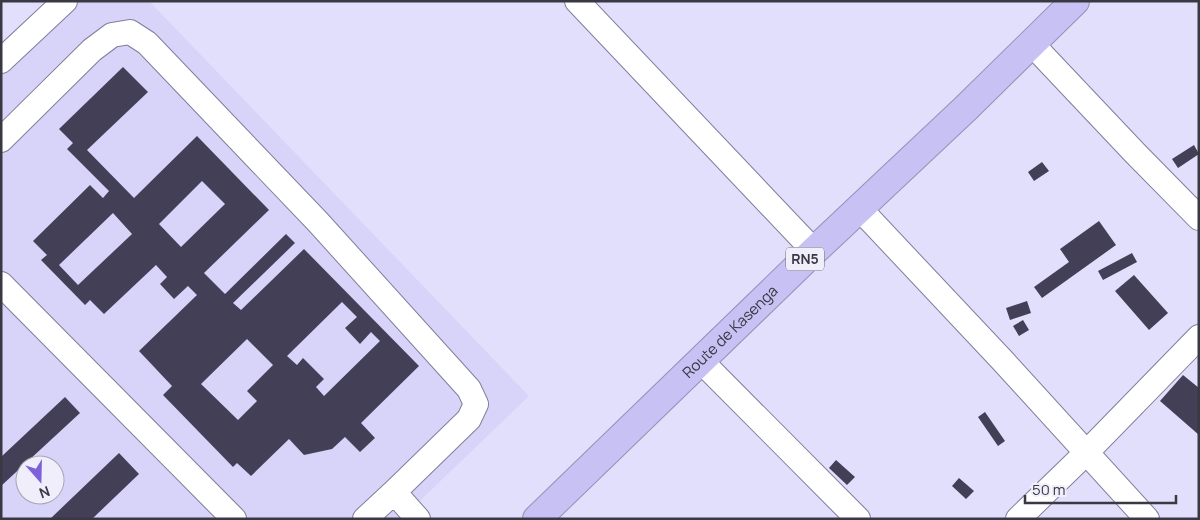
<svg xmlns="http://www.w3.org/2000/svg" width="1200" height="520" viewBox="0 0 1200 520" font-family="Manrope,sans-serif">
	<style>
		.built { fill: #d8d4f9; fill-rule: evenodd }
		.building { fill: #423f57; fill-rule: evenodd }
		.lines { fill: none; stroke-linecap: round; stroke-linejoin: round }
		.minor-casing { stroke: #817e9a; stroke-width: 26 }
		.highway-casing { stroke: #9591b6; stroke-width: 30 }
		.minor { stroke: #fff; stroke-width: 24 }
		.highway { stroke: #c7c1f4; stroke-width: 28 }
		.labels { text-anchor: middle; stroke-width: 5; stroke-linejoin: round; paint-order: stroke }
		.shield { fill: #f0eefb; stroke: #706f7a; stroke-width: 1 }
		.shield-label { font-size: 14px; font-weight: bold; fill: #393843 }
		.street-label { font-size: 15px; fill: #393843; stroke: #f0eefb }
	</style>
	<rect width="100%" height="100%" fill="#e2dffd"/>
	<!-- built -->
	<path class="built" d="M76 1H149L529 396 401 519H1V74ZM25 465H55V495H25Z"/>
	<!-- building -->
	<path class="building" d="M123 67 148 92 87 150 134 198 197 136 269 210 204 273 225 294 286 234 295 243 233 303 241 310 304 249 419 366 361 423 375 438 360 452 345 437 332 449 304 455 289 439 251 476 237 463 233 467 163 395 172 386 139 351 197 295 188 286 174 299 160 284 167 277 156 265 104 314 90 300 85 305 41 260 47 255 33 241 90 185 103 198 109 191 67 149 73 143 59 129ZM202 181 225 204 181 247 159 224ZM113 213 132 234 78 285 59 265ZM342 302 357 317 345 328 360 344 371 332 380 341 324 396 316 387 324 379 303 358 297 365 287 356ZM247 339 273 365 247 391 257 401 238 420 201 384Z
		M1194 145 1199 154 1178 168 1172 159Z
		M1042 162 1049 171 1034 181 1028 172Z
		M1099 221 1116 245 1042 298 1034 287 1069 262 1060 249Z
		M1132 253 1137 262 1103 280 1098 271Z
		M1134 275 1168 313 1149 330 1115 291Z
		M1027 301 1031 313 1010 320 1006 308Z
		M1023 320 1029 330 1019 336 1013 326Z
		M1183 375 1199 388V435L1160 401Z
		M65 397 80 413 1 486V457Z
		M985 412 1005 441 998 446 978 417Z
		M119 453 139 474 92 519H50Z
		M836 460 855 477 847 485 829 468Z
		M959 478 974 491 966 499 952 486Z"/>
	<g class="lines">
		<defs>
			<path id="minor" d="M577 1 814 251
				M1031 43 1135 153 1199 218
				M1 61 65 1
				M1 140 92 50 112 35 130 32 147 43 318 222 469 389 476 404 469 419 394 492 418 519
				M860 209 1003 361 1147 519
				M1 284 234 519
				M700 360 858 519
				M365 519 394 492
				M1018 519 1086 453 1199 337"/>
			<g id="highway">
				<path id="s1" d="M537 519 814 251 965 109 1075 1"/>
			</g>
		</defs>
		<!-- minor casing -->
		<use href="#minor" class="minor-casing"/>
		<!-- highway casing -->
		<use href="#highway" class="highway-casing"/>
		<!-- minor -->
		<use href="#minor" class="minor"/>
		<!-- highway -->
		<use href="#highway" class="highway"/>
	</g>
	<g class="labels">
		<!-- shield labels -->
		<rect class="shield" x="786" y="247.5" width="38" height="23" rx="4"/>
		<g class="shield-label">
			<text x="805" y="264">RN5</text>
		</g>
		<!-- street labels -->
		<g class="street-label">
			<text dy="5" stroke="none"><textPath href="#s1" startOffset="269">Route de Kasenga</textPath></text>
		</g>
	</g>
	<!-- border -->
	<rect width="1200" height="520" fill="none" stroke="#393843" stroke-width="5"/>
	<!-- north arrow -->
	<g transform="translate(40 480) rotate(160)"><circle r="24" fill="#f0eefb" stroke="#a7a5b1"/>
	<path d="M0-4L9 19L0 12L-9 19Z" fill="#7d61dc"/>
	<text y="-8" font-size="14" font-weight="bold" text-anchor="middle" fill="#393843">N</text>
	</g>
	<!-- scale -->
	<path d="M1025 495v8h151v-8" fill="none" stroke="#393843" stroke-width="2.5"/>
	<text x="1032" y="495" font-size="15" fill="#393843" stroke="#f0eefb" stroke-width="4" paint-order="stroke">50 m</text>
</svg>
